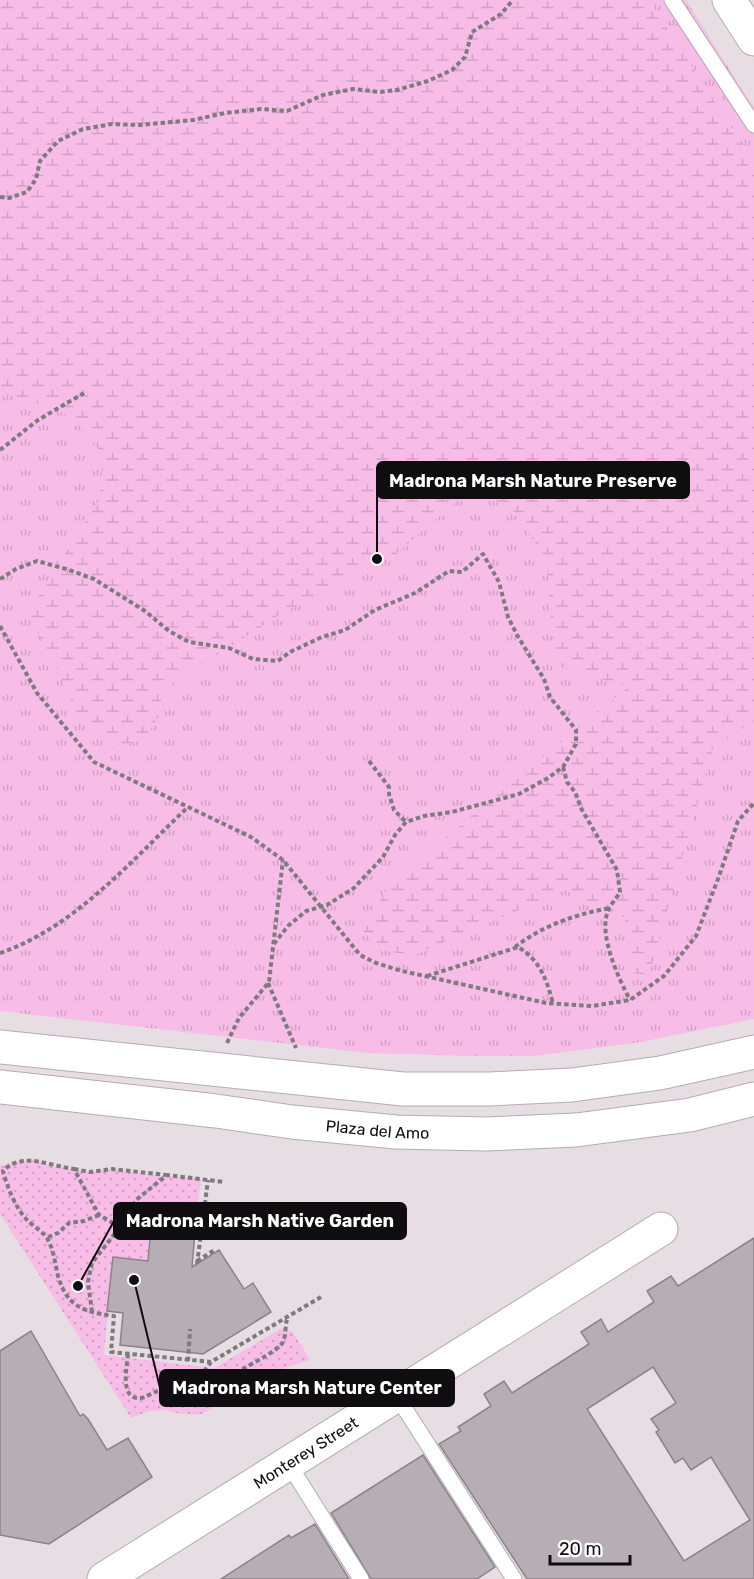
<svg xmlns="http://www.w3.org/2000/svg" width="754" height="1579" viewBox="0 0 754 1579" font-family="Rubik,sans-serif">
	<style>
		.grass { fill: url(#grass-tufts) }
		.wetland { fill: url(#wetland-marsh) }
		.park { fill: url(#park-dots) }
		.building { fill: #b6aeb4; stroke: #8a8388; stroke-width: 1.5; fill-rule: evenodd }
		.lines { fill: none; stroke-linecap: round; stroke-linejoin: round }
		.service-casing { stroke: #b4acb1; stroke-width: 17 }
		.tertiary-casing { stroke: #b4acb1; stroke-width: 35 }
		.secondary-casing { stroke: #b4acb1; stroke-width: 35 }
		.path { stroke: #7f7a7e; stroke-width: 4; stroke-dasharray: 4.5 3; stroke-linecap: butt }
		.service { stroke: #fff; stroke-width: 15 }
		.tertiary { stroke: #fff; stroke-width: 33 }
		.secondary { stroke: #fff; stroke-width: 33 }
		.labels { text-anchor: middle; stroke-width: 6; stroke-linejoin: round; paint-order: stroke }
		.street-label { font-size: 16px; fill: #0f0d0f; stroke: #fff }
		.leader { fill: none; stroke: #0f0d0f; stroke-width: 2 }
		.callout-dot { fill: #0f0d0f; stroke: #fff; stroke-width: 2 }
		.callout { fill: #0f0d0f; stroke: #0f0d0f; stroke-width: 2 }
		.callout-label { font-size: 18px; text-anchor: middle; font-weight: bold; fill: #fff }
	</style>
	<defs>
		<pattern id="grass-tufts" width="24" height="20" patternUnits="userSpaceOnUse" patternTransform="scale(1.5)"><rect width="24" height="20" fill="#f8bde7"/><path d="M3 7l-1-3M5 7V3M7 7l1-3M15 17l-1-3M17 17v-4M19 17l1-3" fill="none" stroke="#d3a1c5"/></pattern>
		<pattern id="wetland-marsh" width="20" height="14" patternUnits="userSpaceOnUse" patternTransform="scale(1.5)"><rect width="20" height="14" fill="#f8bde7"/><path d="M1 5h8M5 5V1M11 12h8M15 12V8" fill="none" stroke="#d3a1c5"/></pattern>
		<pattern id="park-dots" width="8" height="8" patternUnits="userSpaceOnUse" patternTransform="scale(1.5)"><rect width="8" height="8" fill="#f8bde7"/><path d="M2 2h.1M6 6h.1" fill="none" stroke="#d3a1c5" stroke-width="1.8" stroke-linecap="round"/></pattern>
	</defs>
	<rect width="100%" height="100%" fill="#e7dee4"/>
	<!-- grass -->
	<path class="grass" d="M0 0H686L754 108V1019L641 1042 535 1056H466L368 1053 0 1011Z"/>
	<!-- wetland -->
	<path class="wetland" d="M0 0H649L754 163V721L713 748 649 975 632 973 625 918 565 890 412 956 378 949 362 929 391 883 628 687 554 665 547 560 510 506 466 493 396 554 284 612 158 693 164 708 144 740 114 749 76 715 60 674 27 613 100 499 103 455 72 416 15 396 0 387Z"/>
	<!-- park -->
	<path class="park" d="M27 1160 39 1161 52 1166 90 1172 112 1169 142 1174 201 1179 197 1211 154 1207 148 1261 113 1257 104 1355 214 1368 282 1328 293 1332 310 1360 288 1367 268 1383 229 1397 210 1410 199 1415 175 1413 165 1410 149 1411 131 1418 0 1214V1166Z"/>
	<!-- building -->
	<path class="building" d="M153 1207 197 1211 192 1267 219 1250 244 1289 253 1283 271 1312 203 1354 120 1345 123 1313 107 1311 113 1257 148 1261Z
		M754 1238V1579H527L439 1444 461 1431 458 1427 491 1406 484 1394 504 1381 512 1393 589 1344 581 1332 601 1319 608 1332 654 1302 647 1291 671 1276 678 1286ZM653 1367 676 1403 651 1419 659 1430 656 1432 675 1463 683 1458 691 1470 711 1457 750 1520 684 1561 587 1409Z
		M31 1331 80 1416 83 1414 88 1419 107 1450 128 1438 152 1477 49 1544 0 1535V1351Z
		M423 1455 495 1567 477 1579H371L331 1513Z
		M315 1524 349 1579H221L289 1535 291 1538Z"/>
	<g class="lines">
		<defs>
			<path id="service" d="M672 0 754 125
				M396 1395 514 1579
				M288 1463 361 1579"/>
			<g id="tertiary">
				<path id="s1" d="M104 1579 661 1229"/>
			</g>
			<g id="secondary">
				<path d="M729 0 754 39"/>
				<path d="M0 1047 403 1089H489L572 1085 660 1073 754 1052"/>
				<path id="s2" d="M0 1087 216 1111 292 1122 396 1132 485 1134 576 1130 690 1115 754 1099"/>
			</g>
		</defs>
		<!-- service casing -->
		<use href="#service" class="service-casing"/>
		<!-- tertiary casing -->
		<use href="#tertiary" class="tertiary-casing"/>
		<!-- secondary casing -->
		<use href="#secondary" class="secondary-casing"/>
		<!-- path -->
		<path class="path" d="M0 197 9 198 27 192 36 179 40 161 58 141 83 129 112 124 140 125 193 120 225 113 261 109 287 111 323 95 353 89 380 92 397 90 428 81 452 70 465 57 472 32 501 14 513 0
			M0 450 38 420 84 393
			M0 579 16 569 37 561 66 569 94 579 145 611 169 631 189 642 229 648 253 659 278 661 290 652 322 637 345 630 375 610 415 593 449 571 462 572 483 554 499 582 508 617 517 635 544 679 550 697 576 730V744L563 767 548 778 519 794 452 812 424 816 406 822 395 835 383 857 354 888 327 905 306 911 288 926 273 945
			M0 626 37 693 94 762 251 837 283 860 360 955 376 963 402 971 546 1003 592 1006 630 1000 664 976 696 936 718 879 738 821 754 803
			M369 761 389 787V794L394 810 406 822
			M563 767 567 782 575 792 582 810 617 870 620 892C617 898 610 905 608 911 598 935 619 979 630 1000
			M515 947C542 926 576 914 610 908
			M0 953C74 928 131 861 187 808
			M427 976 518 947C540 960 547 980 553 1004
			M268 983 296 1048
			M227 1043 239 1018 269 982 283 860
			M74 1169 90 1172 112 1169 166 1175
			M134 1204 153 1210
			M120 1227 99 1215 74 1169C50 1166 22 1151 3 1171 7 1187 16 1209 28 1221 34 1227 45 1233 48 1240 54 1251 55 1264 58 1276 67 1307 84 1312 114 1316L111 1352 211 1362
			M48 1237 58 1233 69 1223 84 1221 99 1215
			M197 1261 216 1249
			M197 1264 208 1180
			M92 1312 88 1282 92 1263 120 1227 136 1200 167 1175 224 1182
			M128 1354C127 1366 119 1401 141 1398 148 1397 152 1392 159 1391 165 1391 172 1393 178 1394L193 1386 211 1362 321 1297
			M188 1361 190 1329
			M204 1372 213 1380 223 1381C236 1371 277 1353 283 1342 286 1336 285 1326 287 1319"/>
		<!-- service -->
		<use href="#service" class="service"/>
		<!-- tertiary -->
		<use href="#tertiary" class="tertiary"/>
		<!-- secondary -->
		<use href="#secondary" class="secondary"/>
	</g>
	<g class="labels">
		<!-- street labels -->
		<g class="street-label">
			<text dy="6" stroke="none"><textPath href="#s2" startOffset="380">Plaza del Amo</textPath></text>
			<text dy="6" stroke="none"><textPath href="#s1" startOffset="238">Monterey Street</textPath></text>
		</g>
	</g>
	<!-- callouts -->
	<path class="leader" d="M377 559L377 480M78 1286L114 1221M134 1280L160 1388"/>
	<g class="callout-dot">
		<circle cx="377" cy="559" r="6"/>
		<circle cx="78" cy="1286" r="6"/>
		<circle cx="134" cy="1280" r="6"/>
	</g>
	<g class="callout">
		<rect x="377" y="462" width="312" height="36" rx="6"/>
		<rect x="114" y="1203" width="292" height="36" rx="6"/>
		<rect x="160" y="1370" width="294" height="36" rx="6"/>
	</g>
	<g class="callout-label">
		<text x="533" y="487">Madrona Marsh Nature Preserve</text>
		<text x="260" y="1227">Madrona Marsh Native Garden</text>
		<text x="307" y="1394">Madrona Marsh Nature Center</text>
	</g>
	<!-- scale -->
	<path d="M550 1555v9h80v-9" fill="none" stroke="#0f0d0f" stroke-width="3"/>
	<text x="559" y="1555" font-size="18" fill="#0f0d0f" stroke="#ffffff" stroke-width="4.5" paint-order="stroke">20 m</text>
</svg>
